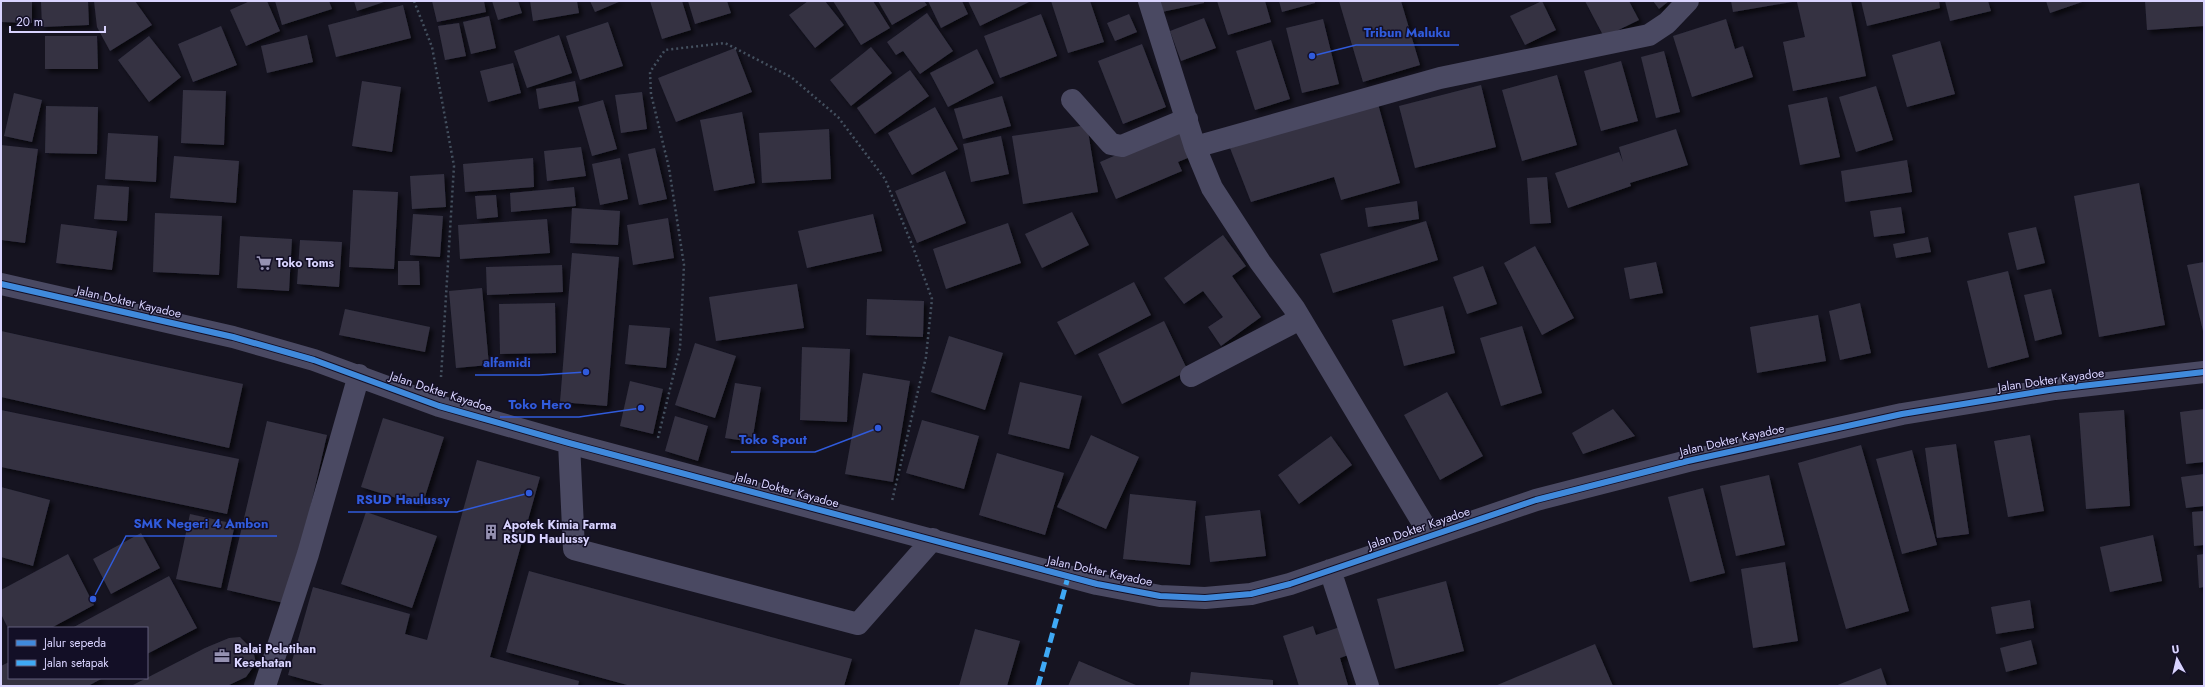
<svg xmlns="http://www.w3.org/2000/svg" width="2205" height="687" viewBox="0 0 2205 687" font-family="Jost,sans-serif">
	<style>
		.building { fill: #343243; filter: url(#shadow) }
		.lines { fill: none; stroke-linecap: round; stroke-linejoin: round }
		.path { stroke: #44505f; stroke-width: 2.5; stroke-dasharray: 2 3; stroke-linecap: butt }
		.minor { stroke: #4a4962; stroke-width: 22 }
		.quiet { stroke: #3fa9f5; stroke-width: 5; stroke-dasharray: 10 5; stroke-linecap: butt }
		.cycleway-casing { stroke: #130f26; stroke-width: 8 }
		.cycleway { stroke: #408adc; stroke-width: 6 }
		.labels { text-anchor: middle; stroke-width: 3; stroke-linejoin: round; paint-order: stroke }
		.poi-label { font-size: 12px; font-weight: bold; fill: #d9d4ff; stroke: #130f26; text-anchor: start }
		.street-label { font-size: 12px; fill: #d9d4ff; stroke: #130f26 }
		.leader { fill: none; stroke: #305bdc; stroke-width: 1.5 }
		.callout-dot { fill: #305bdc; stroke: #130f26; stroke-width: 1.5 }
		.callout-label { font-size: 13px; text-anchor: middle; font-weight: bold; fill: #305bdc; stroke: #130f26; stroke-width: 3; stroke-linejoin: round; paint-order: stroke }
	</style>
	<defs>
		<filter id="shadow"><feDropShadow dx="3.5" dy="3.5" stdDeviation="2" flood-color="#0009"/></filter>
	</defs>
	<rect width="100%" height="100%" fill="#161421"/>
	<!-- building -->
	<path class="building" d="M1 1H32V23L1 22Z
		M41 1H88L89 25 42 27Z
		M94 1H135L152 25 110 51 97 27Z
		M250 1H267L280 31 246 46 230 10Z
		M275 1H329L332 9 282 25Z
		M354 1H387L357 11Z
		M432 1H484L486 12 437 22Z
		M492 1H518L522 13 498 20Z
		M530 1H577L579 13 533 21Z
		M590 1H621L595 12Z
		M650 1H682L691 30 662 39Z
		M688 1H727L731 13 695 24Z
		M808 1H825L844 25 815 48 789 15Z
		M833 1H873L890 28 861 45Z
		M878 1H924L927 5 892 25Z
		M928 1H962L968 14 941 28Z
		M968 1H1031L980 26Z
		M1051 1H1090L1104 42 1068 53Z
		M1160 1H1204V3L1162 12Z
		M1217 1H1265L1271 22 1228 35Z
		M1279 1H1315V3L1282 12Z
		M1339 1H1401L1420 65 1363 82Z
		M1542 1 1556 30 1525 45 1510 16Z
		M1585 1H1629L1639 20 1604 37Z
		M1653 1H1669L1659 9Z
		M1731 1H1792V2L1733 12Z
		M1803 1H1851L1866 76 1793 91 1783 42 1805 37 1797 2Z
		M1861 1H1939L1940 8 1867 26Z
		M1945 1H1988L1991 11 1950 21Z
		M2046 1H2085L2050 13Z
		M2145 1H2204V26L2147 30Z
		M403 5 411 38 336 57 328 25Z
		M927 13 953 51 920 74 903 51 896 55 887 42Z
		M1041 14 1057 56 1000 78 984 36Z
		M1129 14 1137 32 1115 41 1107 23Z
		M489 16 496 48 471 54 463 22Z
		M1204 18 1216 48 1181 61 1170 31Z
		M1323 19 1339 84 1302 93 1286 28Z
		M1726 19 1735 49 1743 46 1753 77 1692 97 1673 36Z
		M608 22 623 66 580 80 566 36Z
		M459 23 466 56 445 60 438 26Z
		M221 26 237 65 193 82 178 44Z
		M307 35 313 62 267 73 261 46Z
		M559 35 572 73 527 88 514 51Z
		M45 36H97L98 69H45Z
		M149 36 181 77 149 102 118 60Z
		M1271 40 1290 99 1255 110 1236 51Z
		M1940 41 1955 94 1907 107 1892 55Z
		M1142 44 1166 107 1123 124 1098 61Z
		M871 47 892 73 851 106 830 80Z
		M735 48 752 92 676 122 658 78Z
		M977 49 994 83 948 107 930 73Z
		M1664 51 1680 112 1656 118 1641 57Z
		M1621 61 1638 121 1601 131 1584 71Z
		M513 63 521 93 488 102 480 71Z
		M910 70 929 96 875 134 857 108Z
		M1557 75 1577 145 1522 161 1502 90Z
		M362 81 401 87 392 152 352 146Z
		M575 81 579 101 539 109 536 89Z
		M1481 85 1496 147 1415 168 1399 106Z
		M1876 86 1893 140 1856 152 1839 97Z
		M183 90 226 91 224 145 181 143Z
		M642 92 647 129 621 133 615 95Z
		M14 93 42 100 32 142 4 136Z
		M1002 96 1011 126 963 139 954 109Z
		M1827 97 1840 157 1800 165 1788 105Z
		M603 100 617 149 592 156 578 107Z
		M1377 100 1400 183 1341 200 1334 177 1251 202 1230 148Z
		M46 106 98 107 97 154 45 153Z
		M935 107 958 149 912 175 888 133Z
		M742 112 755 183 714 191 700 120Z
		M1087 125 1098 192 1023 204 1012 136Z
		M1183 126 1195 155 1178 162 1182 171 1116 199 1100 162Z
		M829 129 831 179 762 183 759 133Z
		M1676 129 1688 165 1630 183 1631 186 1568 208 1555 173 1619 152 1623 162 1619 147Z
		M108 133 158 136 156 182 105 179Z
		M1001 136 1009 174 971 182 963 144Z
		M1 145 38 149 25 243 1 240Z
		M581 147 586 176 547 181 544 151Z
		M655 148 667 199 639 205 628 154Z
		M174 156 239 161 236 203 170 198Z
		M533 158 534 187 465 192 463 164Z
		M620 158 628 199 600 205 592 164Z
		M1907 160 1912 192 1845 202 1841 171Z
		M945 171 966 223 917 243 895 191Z
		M444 174 446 207 412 209 410 176Z
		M1547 177 1551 223 1530 224 1527 178Z
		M2139 183 2165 325 2099 337 2074 196Z
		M97 185 129 187 127 221 94 219Z
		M574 187 576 206 511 212 510 193Z
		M353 190 398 192 394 269 349 267Z
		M496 195 498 217 477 219 475 196Z
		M1417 201 1419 219 1368 227 1365 208Z
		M1901 207 1905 233 1874 237 1870 211Z
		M572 208 620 211 618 245 570 243Z
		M1072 212 1089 245 1042 268 1025 234Z
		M155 213 222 216 219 275 153 272Z
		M413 214 443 216 440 257 410 255Z
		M873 214 882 251 807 268 798 231Z
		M668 218 674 258 633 265 627 225Z
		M547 219 550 253 460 259 458 225Z
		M1426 221 1438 260 1333 293 1320 254Z
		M1008 223 1021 263 946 289 933 249Z
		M61 224 117 231 112 270 56 263Z
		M2036 227 2045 263 2017 270 2008 233Z
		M1223 235 1246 266 1232 276 1261 317 1221 346 1208 327 1223 317 1203 291 1184 304 1164 278Z
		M240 236 292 239 289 291 237 288Z
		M1928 237 1931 252 1896 258 1893 244Z
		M300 240 342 242 339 287 297 284Z
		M1535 246 1574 318 1542 335 1504 263Z
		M572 253 619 257 607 406 560 402Z
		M398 261H419L420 285H398Z
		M1656 262 1663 293 1630 299 1624 268Z
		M2204 262V331H2203L2187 265Z
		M562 265 563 292 487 295 486 267Z
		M1483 266 1497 304 1467 314 1453 277Z
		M2008 271 2029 357 1988 368 1967 281Z
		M1134 282 1151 315 1075 355 1057 322Z
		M797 284 804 328 716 341 709 297Z
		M482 288 489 365 456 368 449 291Z
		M2051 289 2062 334 2035 341 2024 295Z
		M867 299 924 301 923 337 866 335Z
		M555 303 556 353 500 354 499 304Z
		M1860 303 1871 353 1840 360 1829 311Z
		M1443 306 1455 353 1404 366 1392 320Z
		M345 309 430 327 425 352 339 335Z
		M1818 315 1826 361 1757 373 1750 327Z
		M1164 321 1188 371 1122 404 1098 354Z
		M629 325 670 328 666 368 625 364Z
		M1522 326 1542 393 1501 406 1480 338Z
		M1 331 243 384 229 448 1 397Z
		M949 336 1003 353 985 410 931 392Z
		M695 343 736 356 715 418 675 405Z
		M802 347 850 349 847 422 800 420Z
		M863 373 910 381 893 482 845 474Z
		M630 381 663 389 653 434 620 426Z
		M1020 382 1082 396 1069 449 1008 434Z
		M735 383 761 387 752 442 725 438Z
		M1447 392 1483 456 1440 480 1404 415Z
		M1613 409 1635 436 1583 454 1572 433Z
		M2204 409V462L2186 464 2180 412Z
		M1 410 239 459 227 514 1 467Z
		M2124 410 2130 506 2086 509 2079 413Z
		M675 416 708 426 698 461 665 451Z
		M383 418 444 437 422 506 361 487Z
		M922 420 979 436 964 489 906 473Z
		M267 421 327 435 288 604 227 590Z
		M1091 435 1139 457 1106 529 1057 507Z
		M2030 435 2044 511 2008 517 1994 441Z
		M1331 436 1352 465 1299 504 1278 475Z
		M1956 444 1969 534 1937 538 1925 448Z
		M1861 445 1909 611 1846 629 1798 463Z
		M1912 450 1937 545 1902 554 1876 459Z
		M997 453 1064 473 1045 535 979 515Z
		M477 460 540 477 490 657 579 681 578 686H328L288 675 313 587 410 614 405 634 427 640Z
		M2204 474V506L2186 508 2181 477Z
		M1769 475 1785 545 1736 556 1720 486Z
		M1 487 50 500 33 566 1 557Z
		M1703 488 1725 573 1690 582 1668 497Z
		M1130 494 1196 501 1190 565 1123 559Z
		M1260 510 1266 556 1210 562 1205 516Z
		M2204 511V545L2194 546 2192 512Z
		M366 512 437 536 412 608 341 584Z
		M190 514 235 524 221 588 176 579Z
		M141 533 160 568 111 594 93 559Z
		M2153 535 2162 581 2110 592 2100 547Z
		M68 554 94 605 51 628H8L1 614V590Z
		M2204 554V587L2199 588 2197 555Z
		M1785 562 1798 641 1753 648 1741 569Z
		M529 571 852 659 844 686H631L506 652Z
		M169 576 197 628 147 654V628H72Z
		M1446 581 1464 651 1395 669 1377 599Z
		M2030 600 2034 628 1996 634 1991 607Z
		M1313 626 1316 635 1343 626 1351 654 1340 658 1348 685 1299 686 1283 636Z
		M975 629 1020 641 1007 686H959Z
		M240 637 253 650 256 663 246 677 227 686H131L205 648 229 638Z
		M2031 640 2037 664 2006 672 2000 648Z
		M1595 644 1613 686H1495Z
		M1079 661 1138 686H1068Z
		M9 662V678H103L88 686H1V666Z
		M1881 668 1887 686H1835Z
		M1191 672 1273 680V686H1189Z"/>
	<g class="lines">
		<!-- path -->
		<path class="path" d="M414 1 432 47 454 166 441 377
			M658 438 680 348 684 265 669 168 651 94 650 72 665 50 725 43 791 77 838 117 885 179 913 247 932 299 926 357 892 501"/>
		<!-- minor -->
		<path class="minor" d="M1149 1 1195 147 1212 188 1260 262 1294 308 1430 535
			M1072 100 1111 144 1122 146 1187 119
			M1195 147 1440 78 1649 35 1667 23 1688 1
			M1 284 233 337 314 360 439 406 569 443 1097 584 1160 596 1205 598 1251 594 1290 584 1536 500 1688 461 1902 414 2055 389 2204 372
			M1191 376 1300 319
			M569 443 574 549 858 624 933 539
			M1330 570 1368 686
			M265 686 308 554 359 375"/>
		<!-- quiet -->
		<path class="quiet" d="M1038 686 1068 577"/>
		<defs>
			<path id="cycleway" d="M1 284 233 337 314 360 439 406 569 443 1097 584 1160 596 1205 598 1251 594 1290 584 1536 500 1688 461 1902 414 2055 389 2204 372"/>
		</defs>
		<!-- cycleway casing -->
		<use href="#cycleway" class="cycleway-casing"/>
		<!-- cycleway -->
		<use href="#cycleway" class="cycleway"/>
	</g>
	<!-- icons -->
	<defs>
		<symbol id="supermarket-bare" viewBox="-9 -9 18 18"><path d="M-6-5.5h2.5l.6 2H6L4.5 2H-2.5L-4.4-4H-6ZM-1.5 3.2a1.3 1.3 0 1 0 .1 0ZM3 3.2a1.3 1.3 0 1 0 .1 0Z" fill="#9591b1" stroke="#130f26" stroke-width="2.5" paint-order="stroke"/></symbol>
		<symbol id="building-bare" viewBox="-9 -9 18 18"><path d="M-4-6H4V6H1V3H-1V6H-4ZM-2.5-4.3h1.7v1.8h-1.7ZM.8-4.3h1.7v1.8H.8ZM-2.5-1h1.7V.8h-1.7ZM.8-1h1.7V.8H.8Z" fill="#9591b1" stroke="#130f26" stroke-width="2.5" paint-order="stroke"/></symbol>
		<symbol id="office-bare" viewBox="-9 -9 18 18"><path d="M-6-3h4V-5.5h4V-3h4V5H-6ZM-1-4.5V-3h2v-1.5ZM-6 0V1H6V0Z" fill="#9591b1" stroke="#130f26" stroke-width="2.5" paint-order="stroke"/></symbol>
	</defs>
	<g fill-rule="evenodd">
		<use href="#supermarket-bare" x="253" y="252" width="22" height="22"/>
		<use href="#building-bare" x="480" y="521" width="22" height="22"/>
		<use href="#office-bare" x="211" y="645" width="22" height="22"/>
	</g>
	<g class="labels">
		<!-- poi labels -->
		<g class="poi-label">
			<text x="276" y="267">Toko Toms</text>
			<text x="503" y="529">Apotek Kimia Farma<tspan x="503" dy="14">RSUD Haulussy</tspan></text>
			<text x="234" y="653">Balai Pelatihan<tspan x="234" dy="14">Kesehatan</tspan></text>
		</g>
		<!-- street labels -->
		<g class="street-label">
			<text transform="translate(129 302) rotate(13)" y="4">Jalan Dokter Kayadoe</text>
			<text transform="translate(2051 380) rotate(-8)" y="4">Jalan Dokter Kayadoe</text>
			<text transform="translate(441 392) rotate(18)" y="4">Jalan Dokter Kayadoe</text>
			<text transform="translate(1732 440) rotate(-13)" y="4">Jalan Dokter Kayadoe</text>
			<text transform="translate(787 490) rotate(15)" y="4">Jalan Dokter Kayadoe</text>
			<text transform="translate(1419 528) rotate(-19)" y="4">Jalan Dokter Kayadoe</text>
			<text transform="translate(1100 571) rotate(12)" y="4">Jalan Dokter Kayadoe</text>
		</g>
	</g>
	<!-- callouts -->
	<path class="leader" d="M1312 56L1356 45H1459M586 372L539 375H475M641 408L579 417H500M878 428L815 452H731M529 493L457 512H348M93 599L126 536H277"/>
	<g class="callout-dot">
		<circle cx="1312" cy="56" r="4"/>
		<circle cx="586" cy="372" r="4"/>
		<circle cx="641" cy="408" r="4"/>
		<circle cx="878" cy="428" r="4"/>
		<circle cx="529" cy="493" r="4"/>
		<circle cx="93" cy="599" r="4"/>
	</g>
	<g class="callout-label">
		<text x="1407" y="37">Tribun Maluku</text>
		<text x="507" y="367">alfamidi</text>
		<text x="540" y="409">Toko Hero</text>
		<text x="773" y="444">Toko Spout</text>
		<text x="403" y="504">RSUD Haulussy</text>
		<text x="201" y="528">SMK Negeri 4 Ambon</text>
	</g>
	<!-- border -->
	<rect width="2205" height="687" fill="none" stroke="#d9d4ff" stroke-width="4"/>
	<!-- legend -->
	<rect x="8" y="627" width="140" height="52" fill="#130f26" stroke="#625e7d"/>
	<rect x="16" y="640" width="20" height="6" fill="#408adc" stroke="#625e7d"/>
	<text x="44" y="647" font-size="12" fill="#d9d4ff">Jalur sepeda</text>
	<rect x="16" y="660" width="20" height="6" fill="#3fa9f5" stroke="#625e7d"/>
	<text x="44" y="667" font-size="12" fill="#d9d4ff">Jalan setapak</text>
	<!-- north arrow -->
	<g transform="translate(2177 659) rotate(352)" stroke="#130f26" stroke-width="3" paint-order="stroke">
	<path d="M0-3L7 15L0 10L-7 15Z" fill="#d9d4ff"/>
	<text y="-6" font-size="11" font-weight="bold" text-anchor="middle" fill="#d9d4ff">U</text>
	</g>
	<!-- scale -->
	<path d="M10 26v6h95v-6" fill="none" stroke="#d9d4ff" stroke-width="2"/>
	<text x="16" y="26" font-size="12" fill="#d9d4ff" stroke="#130f26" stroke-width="3" paint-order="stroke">20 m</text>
</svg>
